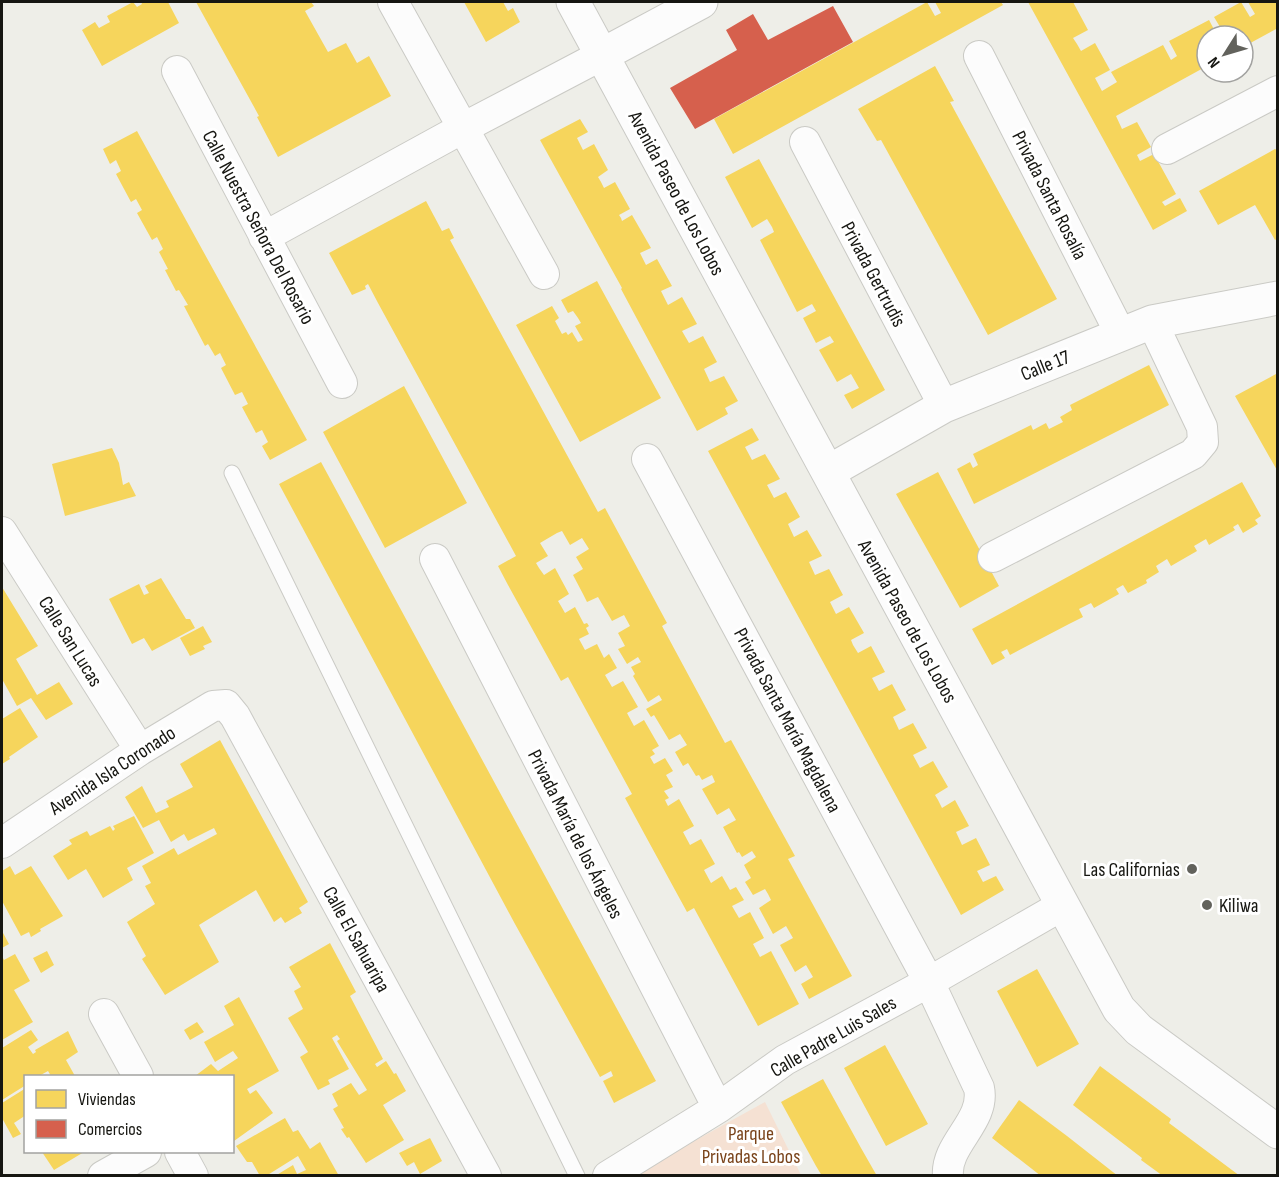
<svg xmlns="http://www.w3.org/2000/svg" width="1279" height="1177" viewBox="0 0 1279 1177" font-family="'Sofia Sans Condensed',sans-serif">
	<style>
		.green { fill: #f5e1d3 }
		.homes { fill: #f6d55c }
		.shops { fill: #d6604d }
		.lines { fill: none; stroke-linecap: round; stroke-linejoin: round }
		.lane-casing { stroke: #cacac5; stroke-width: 17 }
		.street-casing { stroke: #cacac5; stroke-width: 32 }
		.secondary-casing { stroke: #cacac5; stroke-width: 35 }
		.lane { stroke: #fcfcfc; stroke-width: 15 }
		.street { stroke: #fcfcfc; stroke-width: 30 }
		.secondary { stroke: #fcfcfc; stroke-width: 33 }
		.poi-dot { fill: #62625c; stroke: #fff; stroke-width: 2 }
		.labels { text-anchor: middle; stroke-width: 6; stroke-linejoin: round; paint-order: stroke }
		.street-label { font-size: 20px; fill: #161611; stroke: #fff }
		.poi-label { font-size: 20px; fill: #161611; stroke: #fff; text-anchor: end }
		.park-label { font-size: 20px; fill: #79431a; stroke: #fff }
	</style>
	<rect width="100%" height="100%" fill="#eeeee8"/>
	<!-- green -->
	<path class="green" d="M765 1102 801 1175 631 1176Z"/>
	<!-- homes -->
	<path class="homes" d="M133 2 137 7 142 4 141 2H168L179 23 102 66 82 30 95 22 99 28 110 22 107 16Z
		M196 2H311L314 6 305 11 328 52 346 43 357 63 369 56 391 96 278 157 257 117 259 116Z
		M464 2H503L508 11 513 8 520 22 486 42Z
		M927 2 935 16 941 13 935 2H1001L1003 5 733 154 714 119Z
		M1028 2H1073L1088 30 1073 38 1077 44 1081 51 1095 43 1110 70 1095 78 1102 91 1117 82 1111 72 1163 45 1171 60 1177 56 1169 41 1209 20 1217 35 1223 32 1214 17 1241 2 1250 17 1255 14 1248 2H1278V28L1243 47V36H1207V66L1116 116 1122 129 1137 122 1151 147 1137 155 1140 161 1154 154 1176 194 1162 202 1165 206 1180 198 1187 211 1153 230Z
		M935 66 954 101 950 102 1057 299 988 335 881 140 877 141 858 109Z
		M580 119 588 132 577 138 583 150 594 144 608 170 598 177 601 182 604 188 615 182 630 209 619 215 621 218 622 221 632 215 651 248 640 253 646 265 657 259 672 286 661 291 668 305 682 297 697 324 682 331 689 343 703 336 717 362 704 369 710 382 724 376 738 401 725 408 728 414 697 431 621 289 622 288 540 140Z
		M137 131 307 440 270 460 262 446 268 442 262 430 256 433 242 407 248 404 242 392 235 395 221 368 226 365 220 353 215 356 208 344 205 346 184 306 188 305 179 290 176 291 165 270 168 269 159 252 163 249 157 237 152 240 137 213 142 210 136 199 131 202 116 174 121 171 116 160 110 164 103 149Z
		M1275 149 1278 151V238L1275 240 1255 205 1218 225 1199 191Z
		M759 159 885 390 852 409 844 395 859 388 851 374 837 382 819 350 834 342 830 336 816 343 803 318 816 311 812 304 797 312 760 240 774 232 772 227 767 219 752 228 725 177Z
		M426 201 442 231 449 228 454 238 450 240 598 512 605 508 667 623 662 626 725 743 731 740 795 856 788 859 852 976 809 999 801 984 813 977 806 965 795 972 780 945 793 938 786 926 773 934 759 908 771 900 768 894 765 889 753 895 745 882 751 878 744 865 756 857 752 851 742 857 739 852 737 853 723 827 736 820 729 808 717 815 702 789 715 782 712 775 702 780 699 775 696 776 688 763 683 766 675 752 687 745 680 734 669 740 654 715 651 717 646 709 662 700 659 695 648 702 633 676 635 674 631 667 641 662 638 657 627 664 618 649 625 646 618 633 630 626 624 615 612 621 598 597 587 602 583 594 573 575 583 569 576 557 589 549 582 538 570 545 562 531 557 533 540 543 548 556 536 563 539 568 544 575 555 568 569 594 558 601 561 606 565 613 575 607 584 624 587 623 589 626 586 628 589 634 579 639 585 650 597 644 604 658 609 654 617 668 605 675 612 687 623 681 638 707 627 713 634 726 644 720 659 746 652 750 655 754 650 757 654 764 665 758 673 771 666 775 673 787 664 791 669 798 665 800 668 806 679 799 694 826 683 832 690 845 701 839 715 864 704 870 711 883 722 876 730 890 736 887 744 900 732 906 739 918 750 912 764 938 753 944 760 957 771 951 799 1004 758 1026 694 908 687 912 645 835 625 798 632 794 568 677 561 681 508 585 498 566 516 556 378 303 368 284 365 286 366 289 352 295 329 253Z
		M597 281 661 398 580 442 516 325 552 306 559 318 555 321 562 334 566 332 568 335 572 332 578 342 583 340 575 326 581 323 578 318 573 311 568 313 561 300Z
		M1149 365 1169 405 974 504 957 469 970 462 973 468 978 465 973 454 1031 425 1033 430 1046 423 1049 429 1063 422 1060 417 1072 410 1070 405Z
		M1276 374 1278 376V472L1235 396Z
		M404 386 467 503 385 548 323 432Z
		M752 428 759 440 745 447 752 460 765 454 780 479 767 485 774 498 786 492 800 517 788 524 794 537 807 530 822 556 809 562 815 575 829 569 843 595 830 602 836 614 849 607 864 633 851 640 853 645 858 653 871 646 885 672 872 678 879 691 892 684 906 710 893 717 899 730 913 723 927 748 913 755 920 768 933 761 948 787 935 795 938 800 942 808 955 800 968 824 969 826 956 832 962 845 976 838 990 865 977 871 983 882 996 876 1004 890 961 915 708 451Z
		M112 448 119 463 123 485 129 482 136 496 65 516 52 464Z
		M321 462 656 1081 614 1103 603 1081 613 1076 611 1071 600 1077 515 924 279 484Z
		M938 472 999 586 960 608 896 494Z
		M1242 482 1261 516 1255 520 1258 524 1243 533 1238 524 1233 527 1235 530 1209 545 1206 539 1194 546 1197 551 1171 566 1167 559 1156 566 1159 572 1146 580 1147 583 1128 593 1123 585 1116 589 1119 594 1094 608 1091 603 1079 609 1083 617 1069 624 1010 655 1007 649 1001 652 1005 658 992 665 972 629Z
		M161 578 186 619H190L195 628 152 651 144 638 132 644 109 599 139 584 144 595 149 593 145 586Z
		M2 587 38 646 16 659 37 695 59 682 73 704 46 720 31 698 17 706 2 679Z
		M203 626 212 642 203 646 205 649 190 656 180 638Z
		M20 708 38 737 9 757 10 759 2 764V719Z
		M220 740 308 902 299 908 302 913 285 923 281 917 274 922 256 890 199 925 219 962 165 995 142 959 146 956 127 922 155 904 145 886 151 883 142 866 174 848 178 855 217 834 214 828 188 841 184 834 171 842 159 820 143 828 125 797 142 786 156 813 169 807 166 801 193 787 180 764Z
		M134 816 154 853 127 868 133 880 103 898 86 869 68 880 53 856 72 844 69 840 87 831 90 836 110 826 113 831 115 829 113 826Z
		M10 866 15 875 31 866 63 916 40 929 41 931 31 937 29 932 21 936 2 901V871Z
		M2 931 9 944 2 948Z
		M330 943 356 992 350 996 383 1059 375 1064 377 1067 386 1061 394 1074 396 1073 406 1091 383 1105 404 1140 366 1163 349 1137 347 1138 341 1129 344 1128 333 1109 338 1106 332 1094 351 1083 359 1095 367 1090 337 1041 340 1039 337 1035 332 1038 349 1069 328 1080 330 1084 318 1090 300 1057 308 1052 288 1018 303 1009 294 991 301 987 289 967Z
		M47 951 54 965 41 973 33 958Z
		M15 954 30 981 14 990 33 1022 2 1040V997L3 996 2 956 4 960Z
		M1037 969 1079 1044 1037 1067 997 991Z
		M239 997 279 1071 247 1089 250 1094 256 1090 273 1113 234 1141 232 1139V1076H195L211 1064 218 1071 238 1058 233 1051 215 1062 204 1042 234 1025 224 1006Z
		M197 1022 204 1032 190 1040 184 1030Z
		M31 1030 38 1040 28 1047 33 1054 36 1052 35 1050 68 1031 78 1052 66 1060 75 1076H51L48 1071 39 1076H26V1085L2 1100V1048Z
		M885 1045 928 1124 886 1146 844 1068Z
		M1100 1066 1171 1119 1169 1123 1240 1176H1163L1141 1160 1142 1158 1073 1105Z
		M823 1079 861 1148 877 1176H822L816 1166 781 1102Z
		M26 1088V1115L14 1123 21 1134 13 1138 2 1118V1103Z
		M1019 1100 1067 1136 1118 1176H1041L992 1138Z
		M285 1118 293 1132 298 1130 310 1149 320 1142 339 1176H275L293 1165 297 1174 306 1170 298 1156 266 1176H260L252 1162H247L236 1146Z
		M430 1138 442 1161 420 1174 414 1162 407 1166 399 1153Z
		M42 1152H84L54 1170Z"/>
	<!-- shops -->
	<path class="shops" d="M833 6 853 42 695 129 670 88 737 50 726 30 753 14 768 40Z"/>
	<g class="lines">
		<defs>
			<path id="lane" d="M232 473 577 1176"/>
			<path id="street" d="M393 2 544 274
				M979 56 1121 335
				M177 71 342 383
				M805 142 944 406
				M1167 149 1278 91
				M264 237 463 128 602 55
				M647 459 929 982 979 1088C986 1121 945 1144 948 1176
				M2 532 140 750
				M993 557 1193 454 1203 442 1202 427 1152 322
				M435 559 718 1108
				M2 843 140 750 213 706 226 705 235 716 486 1176
				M104 1014 138 1076
				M180 1152 193 1176
				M103 1176 146 1152
				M608 1176 718 1108 785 1060 929 982 1063 905"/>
			<path id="secondary" d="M573 2 1119 1009 1139 1030 1278 1132
				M602 55 701 2
				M828 472 944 406 1152 322 1278 298"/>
		</defs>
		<!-- lane casing -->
		<use href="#lane" class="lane-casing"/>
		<!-- street casing -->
		<use href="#street" class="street-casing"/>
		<!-- secondary casing -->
		<use href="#secondary" class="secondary-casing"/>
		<!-- lane -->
		<use href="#lane" class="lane"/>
		<!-- street -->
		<use href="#street" class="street"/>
		<!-- secondary -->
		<use href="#secondary" class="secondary"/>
	</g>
	<!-- markers -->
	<g class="poi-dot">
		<circle cx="1192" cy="869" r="6"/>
		<circle cx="1207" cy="905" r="6"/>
	</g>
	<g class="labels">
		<!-- street labels -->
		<g class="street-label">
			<text transform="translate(677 193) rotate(62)" y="7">Avenida Paseo de Los Lobos</text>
			<text transform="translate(1050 195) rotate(63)" y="7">Privada Santa Rosalía</text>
			<text transform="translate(259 227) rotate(62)" y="7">Calle Nuestra Señora Del Rosario</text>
			<text transform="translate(874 274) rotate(62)" y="7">Privada Gertrudis</text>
			<text transform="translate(1045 365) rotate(-22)" y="7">Calle 17</text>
			<text transform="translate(908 621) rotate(61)" y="7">Avenida Paseo de Los Lobos</text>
			<text transform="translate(71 641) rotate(58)" y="7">Calle San Lucas</text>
			<text transform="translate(788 720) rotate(62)" y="7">Privada Santa María Magdalena</text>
			<text transform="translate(112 770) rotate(-33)" y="7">Avenida Isla Coronado</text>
			<text transform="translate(576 834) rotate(63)" y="7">Privada María de los Ángeles</text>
			<text transform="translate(357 939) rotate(61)" y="7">Calle El Sahuaripa</text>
			<text transform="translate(833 1036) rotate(-30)" y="7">Calle Padre Luis Sales</text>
		</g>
		<!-- poi labels -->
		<g class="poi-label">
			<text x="1180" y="876">Las Californias</text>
			<text x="1219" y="912" text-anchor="start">Kiliwa</text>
		</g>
		<!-- park labels -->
		<g class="park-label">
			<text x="751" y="1140">Parque<tspan x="751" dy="23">Privadas Lobos</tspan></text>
		</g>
	</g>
	<!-- border -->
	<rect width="1279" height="1177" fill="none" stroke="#161611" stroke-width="6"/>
	<!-- legend -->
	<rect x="24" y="1075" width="210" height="78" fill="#ffffff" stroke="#a2a2a0" stroke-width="1.5"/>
	<rect x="36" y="1090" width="30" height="18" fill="#f6d55c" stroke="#a2a2a0" stroke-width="1.5"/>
	<text x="78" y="1105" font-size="18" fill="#161611">Viviendas</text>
	<rect x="36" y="1120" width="30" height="18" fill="#d6604d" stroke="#a2a2a0" stroke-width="1.5"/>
	<text x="78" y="1135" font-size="18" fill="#161611">Comercios</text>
	<!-- north arrow -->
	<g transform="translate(1225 54) rotate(233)"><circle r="28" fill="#ffffff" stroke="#a2a2a0" stroke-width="1.5"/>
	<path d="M0-4.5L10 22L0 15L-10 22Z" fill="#62625c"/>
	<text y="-9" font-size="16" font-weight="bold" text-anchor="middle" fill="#161611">N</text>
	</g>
</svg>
